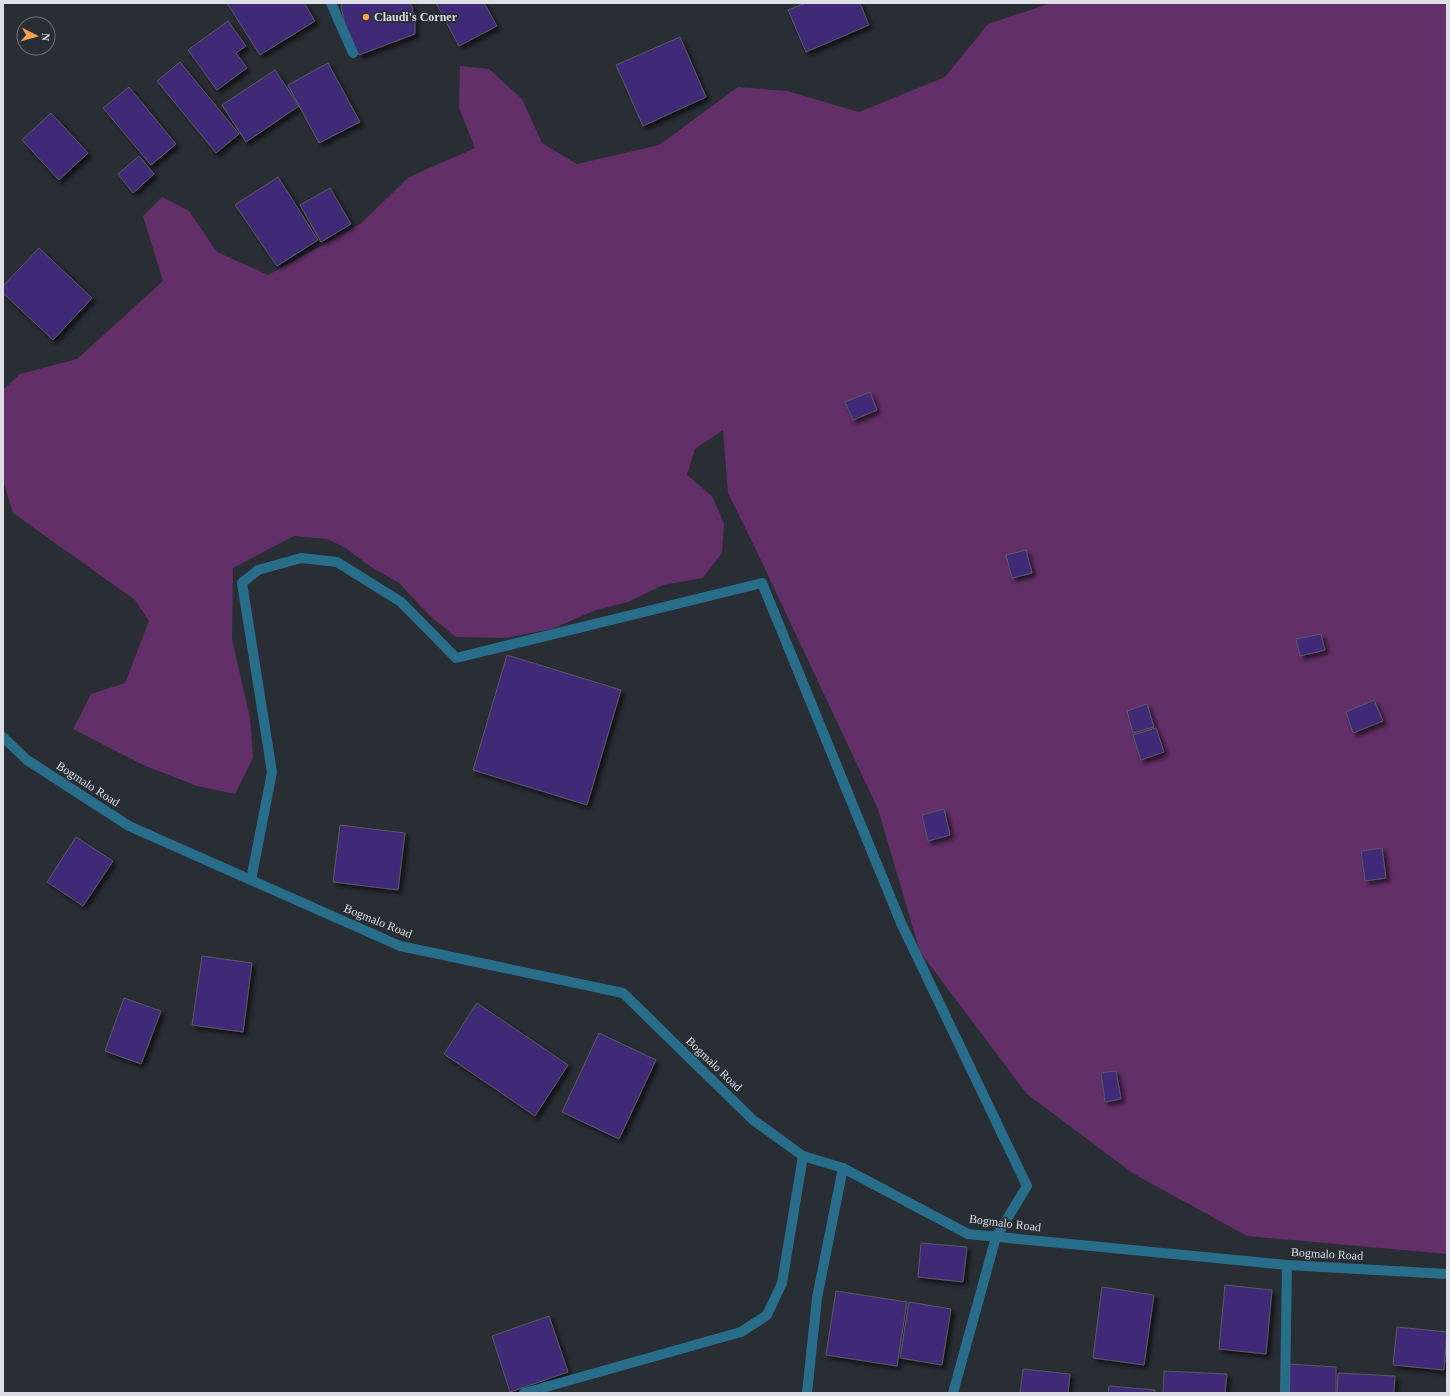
<svg xmlns="http://www.w3.org/2000/svg" width="1450" height="1396" viewBox="0 0 1450 1396" font-family="'Times New Roman',serif">
	<style>
		.green { fill: #632f68 }
		.building { fill: #412c77; stroke: #5a5962; filter: url(#shadow) }
		.lines { fill: none; stroke-linecap: round; stroke-linejoin: round }
		.minor { stroke: #286e8b; stroke-width: 10 }
		.tertiary { stroke: #286e8b; stroke-width: 10 }
		.poi-dot { fill: #fa9f4f; stroke: #292d34; stroke-width: 1.5 }
		.labels { text-anchor: middle; stroke-width: 3.5; stroke-linejoin: round; paint-order: stroke }
		.poi-label { font-size: 12px; font-weight: bold; fill: #dcdfe4; stroke: #292d34; text-anchor: start }
		.street-label { font-size: 12px; fill: #dcdfe4; stroke: #292d34 }
	</style>
	<defs>
		<filter id="shadow"><feDropShadow dx="3.5" dy="3.5" stdDeviation="2" flood-color="#0009"/></filter>
	</defs>
	<rect width="100%" height="100%" fill="#292d34"/>
	<!-- green -->
	<path class="green" d="M1051 3H1447V1254L1247 1236 1134 1174 1027 1094 920 952 878 809 758 554 728 493 723 430 695 449 687 475 712 496 724 523 722 553 703 578 663 585 628 602 596 610 552 629 506 638 456 637 430 616 399 583 371 567 344 547 327 539 294 536 233 568 232 639 250 718 253 758 235 794 197 786 143 765 73 729 91 694 125 683 149 621 135 600 13 513 3 480V390L20 374 77 359 163 281 143 216 162 197 189 211 217 252 268 275 360 224 409 177 475 148 459 108 460 66 489 69 522 99 542 143 577 164 659 145 738 87 787 91 859 112 945 77 988 24Z"/>
	<!-- building -->
	<path class="building" d="M227 3H304L315 21 260 55Z
		M342 3H409L412 6 415 23V34L359 55 347 33 341 7Z
		M436 3H484L497 26 459 46Z
		M806 3H860L869 25 806 52 788 10Z
		M228 21 246 46 236 53 247 68 217 90 188 50Z
		M680 37 706 97 643 126 616 65Z
		M180 62 239 134 216 153 157 81Z
		M328 63 360 122 319 143 288 85Z
		M275 70 299 106 246 142 222 105Z
		M129 87 176 144 151 165 103 108Z
		M51 113 88 153 59 180 22 140Z
		M139 156 154 174 133 193 118 174Z
		M278 177 318 240 277 266 235 205Z
		M330 188 351 224 321 242 300 205Z
		M39 248 92 298 53 340 3 293V286Z
		M870 392 877 410 853 420 845 402Z
		M1026 550 1032 573 1012 578 1006 555Z
		M1321 634 1325 650 1300 656 1296 639Z
		M507 655 621 690 587 805 473 770Z
		M1374 700 1383 721 1353 733 1346 712Z
		M1147 704 1154 727 1133 733 1127 711Z
		M1156 728 1164 752 1141 760 1133 735Z
		M944 809 950 835 928 841 922 815Z
		M340 825 405 833 398 890 333 882Z
		M76 837 113 861 83 906 47 882Z
		M1382 848 1386 878 1365 881 1361 851Z
		M202 956 252 963 243 1032 192 1025Z
		M124 998 161 1011 141 1064 105 1051Z
		M477 1003 568 1065 535 1116 444 1054Z
		M599 1033 656 1060 619 1139 562 1112Z
		M1116 1071 1121 1099 1105 1102 1101 1073Z
		M921 1243 967 1247 963 1282 918 1277Z
		M1225 1285 1272 1290 1266 1354 1219 1349Z
		M1102 1287 1154 1295 1144 1365 1093 1358Z
		M836 1291 907 1302 897 1366 826 1355Z
		M909 1302 951 1309 942 1365 900 1358Z
		M549 1316 568 1372 510 1392 492 1336Z
		M1397 1327 1447 1332 1444 1370 1393 1365Z
		M1287 1364 1336 1367V1393H1286Z
		M1023 1369 1070 1374 1068 1393H1020Z
		M1164 1371 1227 1374 1225 1393H1163Z
		M1338 1373 1395 1376 1394 1393H1337Z
		M1109 1386 1155 1390V1393H1108Z"/>
	<g class="lines">
		<!-- minor -->
		<path class="minor" d="M331 3 353 53
			M251 880 272 772 242 583 258 570 301 558 337 562 401 602 456 658 762 583 901 923 1027 1186 996 1237 953 1393
			M524 1393 741 1332 767 1315 782 1283 803 1156
			M807 1393 817 1298 843 1168
			M1285 1393 1287 1265"/>
		<!-- tertiary -->
		<path class="tertiary" d="M3 737 27 760 129 826 400 946 623 993 753 1120 803 1156 843 1168 968 1234 1287 1265 1447 1274"/>
	</g>
	<!-- markers -->
	<circle class="poi-dot" cx="366" cy="17" r="4"/>
	<g class="labels">
		<!-- poi labels -->
		<g class="poi-label">
			<text x="374" y="21">Claudi's Corner</text>
		</g>
		<!-- street labels -->
		<g class="street-label">
			<text transform="translate(88 784) rotate(33)" y="4">Bogmalo Road</text>
			<text transform="translate(378 921) rotate(22)" y="4">Bogmalo Road</text>
			<text transform="translate(714 1064) rotate(44)" y="4">Bogmalo Road</text>
			<text transform="translate(1005 1223) rotate(7)" y="4">Bogmalo Road</text>
			<text transform="translate(1327 1254) rotate(3)" y="4">Bogmalo Road</text>
		</g>
	</g>
	<!-- border -->
	<rect width="1450" height="1396" fill="none" stroke="#dcdfe4" stroke-width="8"/>
	<!-- north arrow -->
	<g transform="translate(36 36) rotate(96)"><circle r="19" fill="#292d34" stroke="#71747a"/>
	<path d="M0-3L7 15L0 10L-7 15Z" fill="#fa9f4f"/>
	<text y="-6" font-size="11" font-weight="bold" text-anchor="middle" fill="#dcdfe4">N</text>
	</g>
</svg>
